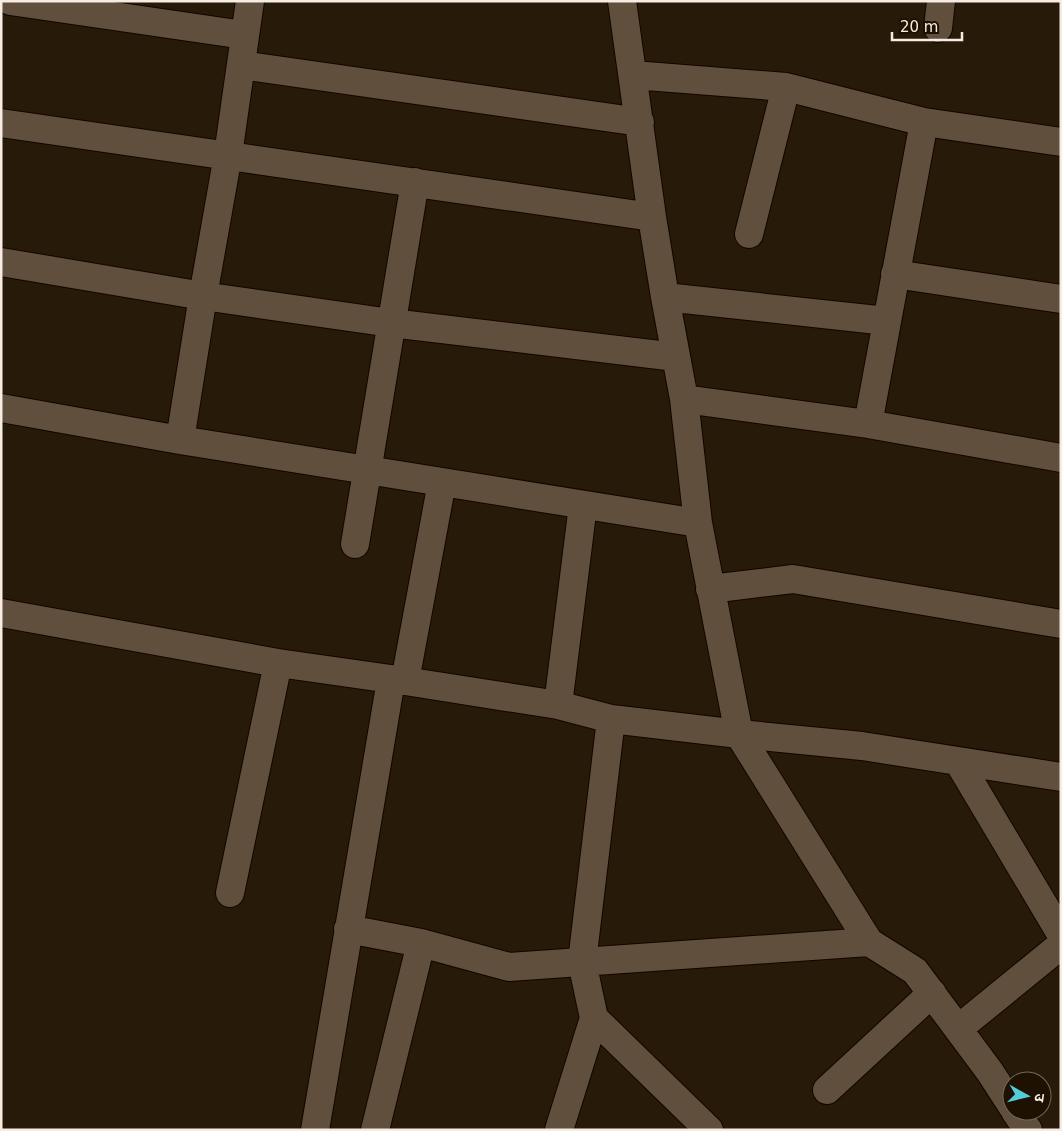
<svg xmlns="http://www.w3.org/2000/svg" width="1062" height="1131" viewBox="0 0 1062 1131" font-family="'DejaVu Sans','Noto Sans Devanagari',sans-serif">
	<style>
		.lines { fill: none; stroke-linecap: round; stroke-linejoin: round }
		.minor-casing { stroke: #110500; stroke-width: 30 }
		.minor { stroke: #5f4f3c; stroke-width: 28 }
	</style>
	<rect width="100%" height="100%" fill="#281a09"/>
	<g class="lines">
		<defs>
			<path id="minor" d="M10 1 244 35
				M622 1 652 217 665 297 684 399 698 523 739 734 869 942 915 971 990 1072 1012 1106
				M938 28 941 1
				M241 65 640 122
				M633 75 786 87 924 122 1061 142
				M1 123 652 217
				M749 234 786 87
				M1 262 203 296 391 323 676 357
				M895 274 1061 299
				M665 297 887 321
				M684 399 868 424 1061 458
				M1 408 180 440 698 523
				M868 424 924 122
				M180 440 203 296 228 155 250 1
				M355 544 415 182
				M710 589 793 579 1061 624
				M1 613 278 663 405 681 558 705 611 719 739 734 862 746 1061 777
				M405 681 442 482
				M558 705 583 505
				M958 761 1061 934
				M230 893 278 663
				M348 929 421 943 509 967 869 942
				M594 1018 709 1130
				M958 1029 1061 945
				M827 1090 932 993
				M1015 1111 1028 1130
				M315 1130 391 680
				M375 1130 421 943
				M559 1130 594 1018 582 962 611 719"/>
		</defs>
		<!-- minor casing -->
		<use href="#minor" class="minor-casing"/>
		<!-- minor -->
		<use href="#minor" class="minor"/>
	</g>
	<!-- border -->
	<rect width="1062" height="1131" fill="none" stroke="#f6ece1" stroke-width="5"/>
	<!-- north arrow -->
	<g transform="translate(1027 1096) rotate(98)"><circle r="24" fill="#1f1102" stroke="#75695b"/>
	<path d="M0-4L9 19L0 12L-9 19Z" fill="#52ccd6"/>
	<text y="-8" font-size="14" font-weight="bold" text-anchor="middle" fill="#f6ece1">उ</text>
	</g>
	<!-- scale -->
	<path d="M892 32v8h70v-8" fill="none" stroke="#f6ece1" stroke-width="2.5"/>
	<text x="900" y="32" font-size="15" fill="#f6ece1" stroke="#1f1102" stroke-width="4" paint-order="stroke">20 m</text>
</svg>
